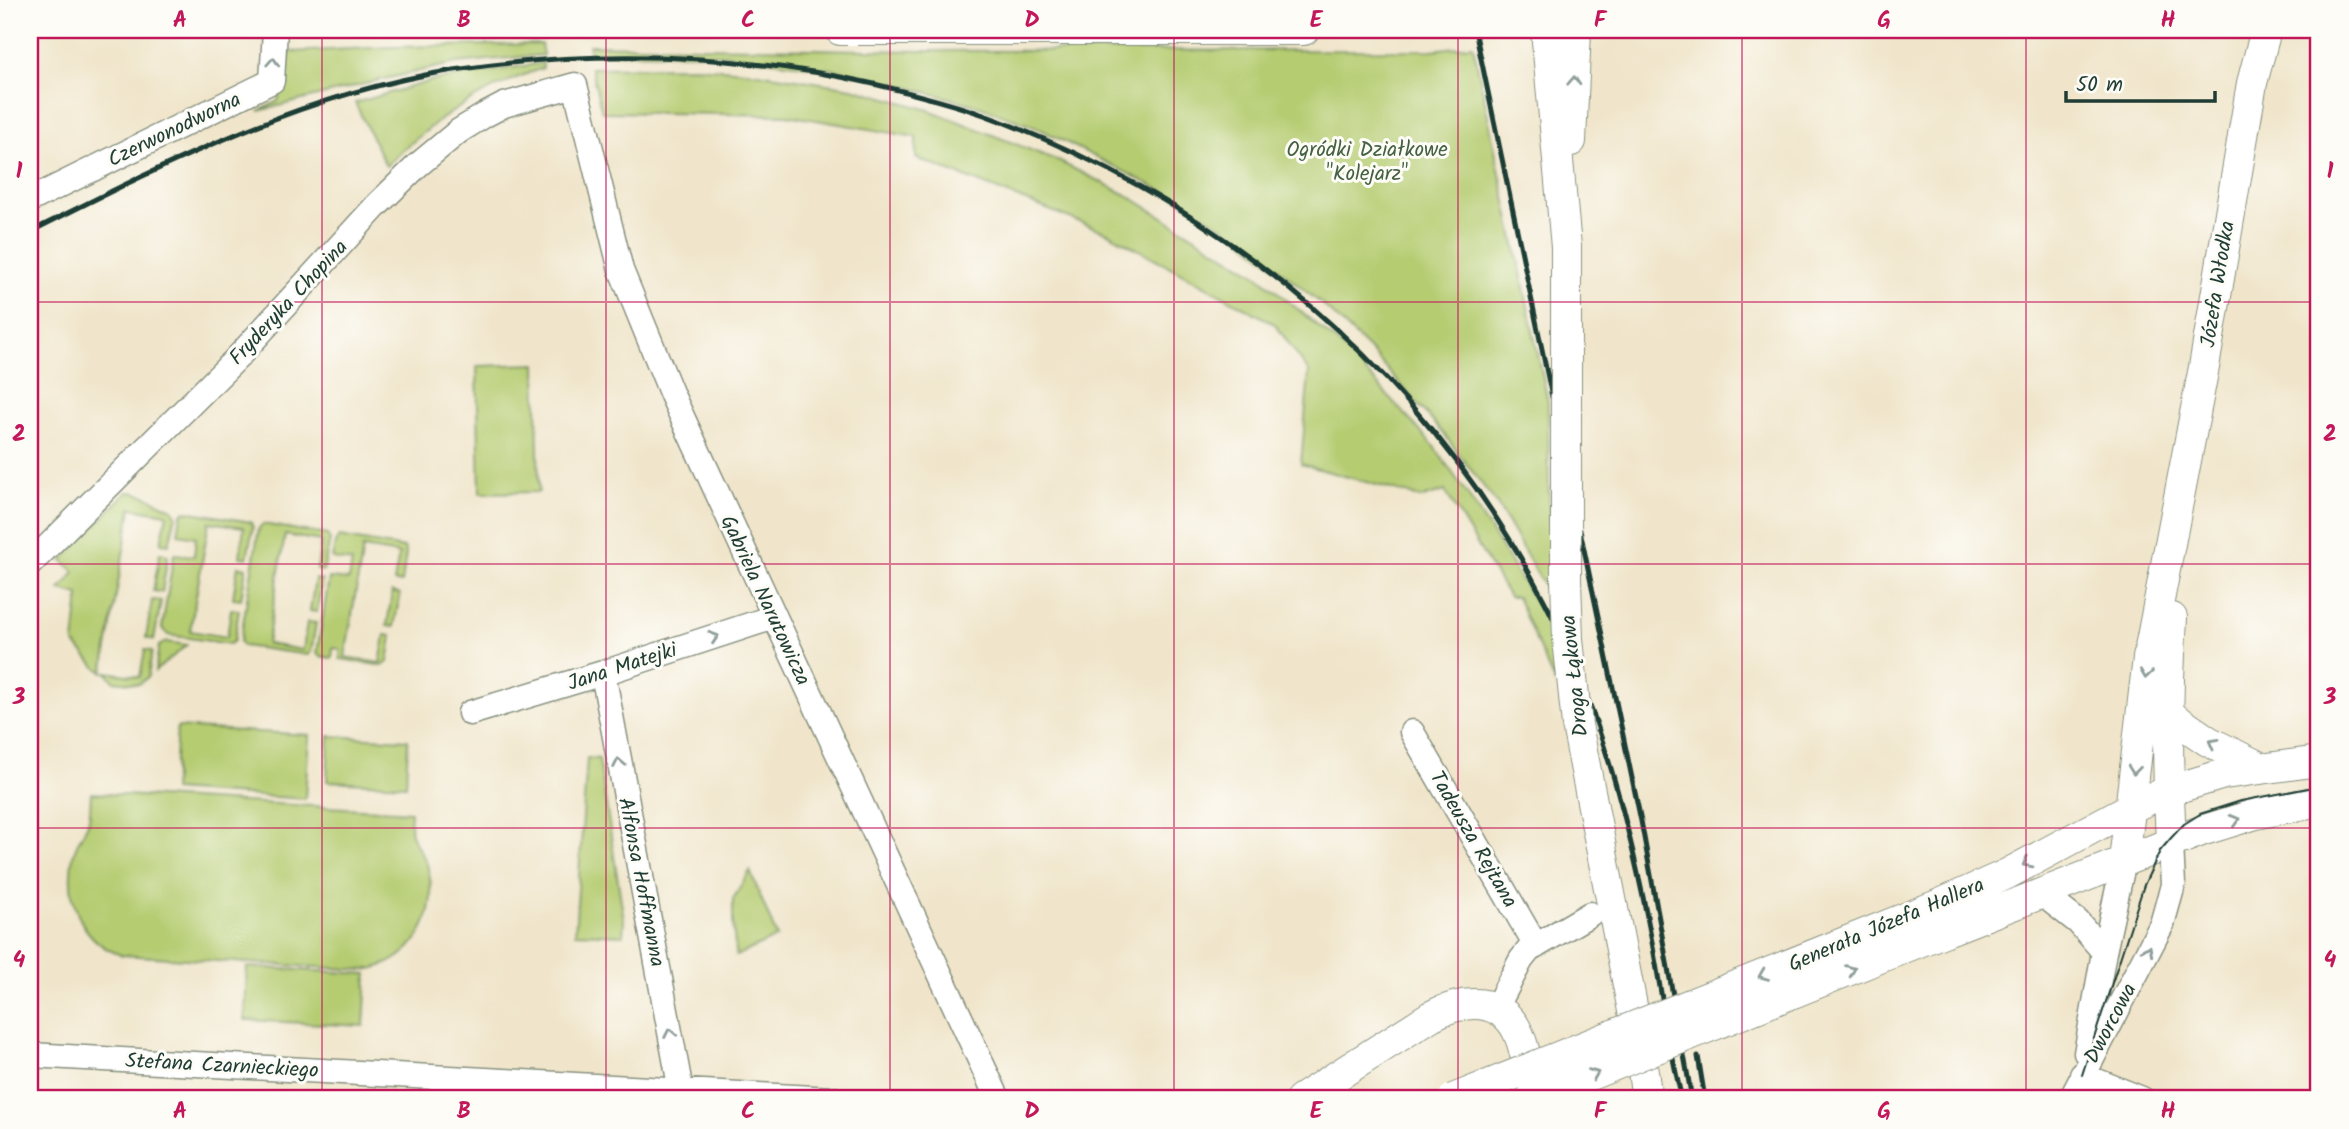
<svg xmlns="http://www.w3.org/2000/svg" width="2349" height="1129" viewBox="0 0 2349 1129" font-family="Kalam,sans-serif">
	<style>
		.green { fill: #b5cc71; stroke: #6a8452; stroke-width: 2 }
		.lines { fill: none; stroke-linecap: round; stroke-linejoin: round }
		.minor-casing { stroke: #88917f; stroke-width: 27 }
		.major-casing { stroke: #88917f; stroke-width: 32 }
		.minor { stroke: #fff; stroke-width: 24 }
		.major { stroke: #fff; stroke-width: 30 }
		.tram { stroke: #1f3d34; stroke-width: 2 }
		.rail { stroke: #1f3d34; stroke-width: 5 }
		.major-bridge-casing { stroke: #88917f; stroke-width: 32; stroke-linecap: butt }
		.major-bridge { stroke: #fff; stroke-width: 30 }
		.oneway { stroke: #8f9e9a }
		.grid { fill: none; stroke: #c2185b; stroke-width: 2; stroke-opacity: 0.55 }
		.labels { text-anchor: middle; stroke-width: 6; stroke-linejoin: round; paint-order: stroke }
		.street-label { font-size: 21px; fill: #1f3d34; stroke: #fdfcf7 }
		.park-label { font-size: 21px; fill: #446143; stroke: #fdfcf7 }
		.neatline { fill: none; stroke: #c2185b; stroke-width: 2.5 }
		.grid-label { font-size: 23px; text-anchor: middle; font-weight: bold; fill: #c2185b }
	</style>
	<rect width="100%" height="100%" fill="#fdfcf7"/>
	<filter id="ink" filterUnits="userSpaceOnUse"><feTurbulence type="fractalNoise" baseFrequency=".0143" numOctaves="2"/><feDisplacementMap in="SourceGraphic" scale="14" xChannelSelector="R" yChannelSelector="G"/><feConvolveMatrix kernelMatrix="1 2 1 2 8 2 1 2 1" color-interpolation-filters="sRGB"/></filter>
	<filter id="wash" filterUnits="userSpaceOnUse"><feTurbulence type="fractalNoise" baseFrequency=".00686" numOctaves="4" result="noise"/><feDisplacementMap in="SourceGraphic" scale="28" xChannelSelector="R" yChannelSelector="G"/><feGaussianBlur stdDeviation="1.57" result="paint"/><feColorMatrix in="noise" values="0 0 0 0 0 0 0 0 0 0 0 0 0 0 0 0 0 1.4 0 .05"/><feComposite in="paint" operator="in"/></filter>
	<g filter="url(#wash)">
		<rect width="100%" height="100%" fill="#f0e5ca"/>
		<!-- green -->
		<path class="green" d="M541 44 543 55 456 63 384 79 259 111 278 101 290 52 394 47Z
			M589 45 920 51 1431 50 1473 45 1548 402 1550 596 1497 504 1443 433 1369 349 1323 305 1236 235 1169 194 1040 129 975 105 881 80 838 70 722 54 589 53Z
			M543 63V68C478 90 435 119 386 166L355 103 435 80Z
			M696 67 746 71 852 88 929 110 1056 160 1125 194 1257 275 1344 348 1432 444 1468 495 1552 629 1555 684 1517 597H1509L1445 491 1423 498 1301 464 1309 372 1275 324 1108 233 916 158V137L787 115 602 112 591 68Z
			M536 364 539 492 480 493 477 366Z
			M127 492C145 492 156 503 173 509L176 515 169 544 161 543 167 514 131 508 103 672 96 667 74 643 79 595 60 590 75 572 62 560Z
			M185 511 251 522 253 528 247 558 240 557 244 527 209 522 190 631 227 637 231 609 239 610 234 641 230 644 168 635 162 628 174 554 194 556 196 537 178 534 181 515Z
			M263 524 327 535 330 540 323 571 317 570 321 541 285 535 267 644 303 650 307 622 316 623 311 652 308 655 243 646 240 642 259 528Z
			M339 537 404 548 406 553 402 583 394 582 399 554 363 548 345 657 380 663 385 635 392 636 388 662 383 666 340 659V649L333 648 332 658 319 656 317 653 329 578 349 580 352 562 332 559 335 543Z
			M160 553 168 555 162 592 153 591Z
			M238 566 246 568 241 599 233 598Z
			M315 579 322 580 317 612 310 611Z
			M392 592 400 594 394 627 387 626Z
			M152 600 161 601 154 640 146 638Z
			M166 642 187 645 155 671 159 646Z
			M145 650 152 651 148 677 139 684 114 681 106 672 140 677Z
			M177 727 309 735 305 799 173 790Z
			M329 736 408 740 406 785 327 781Z
			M587 758 599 759 624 920 623 935 575 933Z
			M91 793 411 812C411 818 409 828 411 834 415 846 425 855 428 868 440 915 415 963 365 970L121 955C79 941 65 896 73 856 76 844 81 836 87 826 91 817 90 803 91 793Z
			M750 871 777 937 736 956 733 925V899Z
			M247 967 367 974 364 1026 245 1020Z"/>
	</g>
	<g filter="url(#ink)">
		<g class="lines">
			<defs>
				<path id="minor" d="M30 200 272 81 275 30
					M30 564 238 357 377 205 418 165 459 131 485 115 504 105 575 85 621 270 672 395 998 1099
					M603 673 681 1091
					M470 713 603 673 774 617
					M1412 732 1536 946
					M2041 893 2078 922 2104 952
					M1495 1010 1521 960 1529 950 1590 914
					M2086 1053 2104 952 2124 861
					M30 1055 833 1099
					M2082 1075 2142 1099
					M2071 1099 2162 924 2173 885 2171 843"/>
				<path id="major" d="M840 30H1304
					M1546 30 1566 247
					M1571 141 1576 30
					M2170 715 2208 741 2260 767
					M1577 725 1637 1031 1647 1099
					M2171 843C2167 768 2167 693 2172 618
					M2124 861 2148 658 2204 367 2252 83 2266 30
					M1940 904 2007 874 2130 808 2168 791 2224 774 2319 761
					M1951 929 2201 831 2256 814 2319 801
					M1301 1099 1431 1016C1458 1002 1494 995 1514 1025 1526 1044 1528 1073 1532 1094"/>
			</defs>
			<!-- minor casing -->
			<use href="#minor" class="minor-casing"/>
			<!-- major casing -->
			<use href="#major" class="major-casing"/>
			<!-- minor -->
			<use href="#minor" class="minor"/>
			<!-- major -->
			<use href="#major" class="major"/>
			<!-- tram -->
			<path class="tram" d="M2082 1075 2144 885 2160 851 2171 838 2184 824 2200 814 2241 801 2319 786"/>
			<!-- rail -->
			<path class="rail" d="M1475 30 1641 821 1692 1099
				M30 232C165 164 303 93 454 70 595 49 736 53 874 84 911 93 948 102 984 115 1226 204 1429 375 1547 606 1601 711 1630 827 1652 942 1662 995 1669 1048 1682 1099
				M1698 1056 1705 1099"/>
			<defs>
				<path id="major-bridge" d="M1566 247V580L1568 639 1577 725
					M1453 1099 1940 904
					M1531 1099 1951 929"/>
			</defs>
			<!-- major-bridge casing -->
			<use href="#major-bridge" class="major-bridge-casing"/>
			<!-- major-bridge -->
			<use href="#major-bridge" class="major-bridge"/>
		</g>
		<!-- one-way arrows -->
		<defs><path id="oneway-chevron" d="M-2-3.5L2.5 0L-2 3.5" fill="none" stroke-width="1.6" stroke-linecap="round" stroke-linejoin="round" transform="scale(1.75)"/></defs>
		<g class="oneway">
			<use href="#oneway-chevron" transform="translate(273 62) rotate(-86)"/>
			<use href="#oneway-chevron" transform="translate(1574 81) rotate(-87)"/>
			<use href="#oneway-chevron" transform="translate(714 637) rotate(-18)"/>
			<use href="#oneway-chevron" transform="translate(2146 674) rotate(98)"/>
			<use href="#oneway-chevron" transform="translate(2213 743) rotate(-151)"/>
			<use href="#oneway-chevron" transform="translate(619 763) rotate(-101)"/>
			<use href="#oneway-chevron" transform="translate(2134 770) rotate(96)"/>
			<use href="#oneway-chevron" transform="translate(2235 820) rotate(-17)"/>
			<use href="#oneway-chevron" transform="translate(2027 863) rotate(152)"/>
			<use href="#oneway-chevron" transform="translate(2148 950) rotate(-62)"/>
			<use href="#oneway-chevron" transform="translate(1851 970) rotate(-22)"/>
			<use href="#oneway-chevron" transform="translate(1763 975) rotate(158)"/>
			<use href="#oneway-chevron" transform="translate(670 1033) rotate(-101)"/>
			<use href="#oneway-chevron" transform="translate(1594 1074) rotate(-22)"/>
		</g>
	</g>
	<!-- grid -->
	<path class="grid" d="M322 30V1099M606 30V1099M890 30V1099M1174 30V1099M1458 30V1099M1742 30V1099M2026 30V1099M30 302H2319M30 564H2319M30 828H2319"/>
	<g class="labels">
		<!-- street labels -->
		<g class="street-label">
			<text transform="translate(174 129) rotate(-26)" y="7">Czerwonodworna</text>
			<text transform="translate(2217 284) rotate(-81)" y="7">Józefa Włodka</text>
			<text transform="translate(288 302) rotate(-47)" y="7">Fryderyka Chopina</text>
			<text transform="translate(766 600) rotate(65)" y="7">Gabriela Narutowicza</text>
			<text transform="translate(622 666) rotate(-18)" y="7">Jana Matejki</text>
			<text transform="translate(1574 676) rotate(-96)" y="7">Droga Łąkowa</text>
			<text transform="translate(1474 839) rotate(60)" y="7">Tadeusza Rejtana</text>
			<text transform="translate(642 882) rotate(79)" y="7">Alfonsa Hoffmanna</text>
			<text transform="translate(1886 924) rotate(-23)" y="7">Generała Józefa Hallera</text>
			<text transform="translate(2110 1023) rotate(-62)" y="7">Dworcowa</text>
			<text transform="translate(222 1065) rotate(3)" y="7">Stefana Czarnieckiego</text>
		</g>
		<!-- park labels -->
		<g class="park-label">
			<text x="1367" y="156">Ogródki Działkowe<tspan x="1367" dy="24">"Kolejarz"</tspan></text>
		</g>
	</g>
	<!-- margin -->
	<rect width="2349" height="1129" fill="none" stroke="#fdfcf7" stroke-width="77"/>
	<!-- scale -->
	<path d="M2066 91v10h149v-10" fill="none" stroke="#1f3d34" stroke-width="3.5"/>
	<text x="2076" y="91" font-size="21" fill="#1f3d34" stroke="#fdfcf7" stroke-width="5" paint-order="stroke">50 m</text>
	<rect x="38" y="38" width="2272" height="1052" class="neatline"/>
	<g class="grid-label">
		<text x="180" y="27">A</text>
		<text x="464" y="27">B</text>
		<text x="748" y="27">C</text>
		<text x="1032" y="27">D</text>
		<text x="1316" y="27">E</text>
		<text x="1600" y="27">F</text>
		<text x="1884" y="27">G</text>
		<text x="2168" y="27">H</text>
		<text x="19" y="178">1</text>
		<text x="2330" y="178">1</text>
		<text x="19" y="441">2</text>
		<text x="2330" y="441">2</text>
		<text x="19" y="704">3</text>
		<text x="2330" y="704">3</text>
		<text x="19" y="967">4</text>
		<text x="2330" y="967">4</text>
		<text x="180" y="1118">A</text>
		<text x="464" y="1118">B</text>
		<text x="748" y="1118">C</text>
		<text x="1032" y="1118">D</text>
		<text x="1316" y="1118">E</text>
		<text x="1600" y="1118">F</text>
		<text x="1884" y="1118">G</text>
		<text x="2168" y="1118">H</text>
	</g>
</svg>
